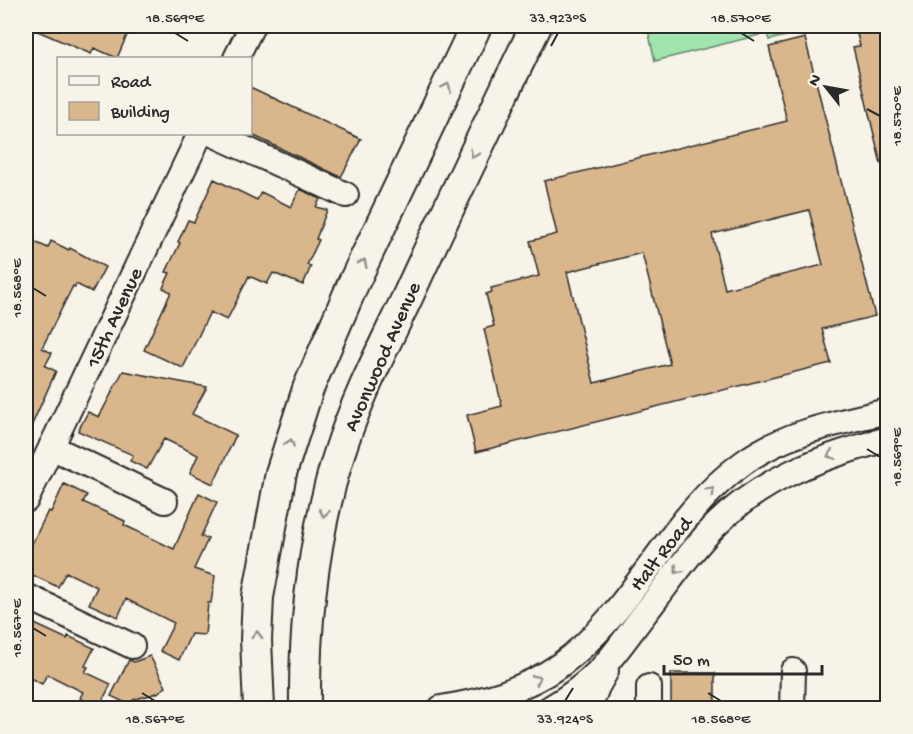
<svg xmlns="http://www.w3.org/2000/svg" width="913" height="734" viewBox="0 0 913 734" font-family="'Gochi Hand',sans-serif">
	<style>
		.green { fill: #a1e4ae; stroke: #66886c; stroke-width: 1.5 }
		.building { fill: #dab68c; stroke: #2b2b2b; stroke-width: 1.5; fill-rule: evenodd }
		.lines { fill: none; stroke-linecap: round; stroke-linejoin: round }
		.minor-casing { stroke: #2b2b2b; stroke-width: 28 }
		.major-casing { stroke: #2b2b2b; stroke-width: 34 }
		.minor { stroke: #f7f3e8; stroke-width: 24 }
		.major { stroke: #f7f3e8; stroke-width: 30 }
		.oneway { stroke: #918f8a }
		.ticks { fill: none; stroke: #2b2b2b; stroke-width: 2 }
		.labels { text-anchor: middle; stroke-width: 4.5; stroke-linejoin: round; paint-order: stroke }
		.street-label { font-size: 21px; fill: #2b2b2b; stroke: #f7f3e8 }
		.neatline { fill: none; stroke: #2b2b2b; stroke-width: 2 }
		.ticks-label { font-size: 15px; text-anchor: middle; fill: #2b2b2b }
	</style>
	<rect width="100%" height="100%" fill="#f7f3e8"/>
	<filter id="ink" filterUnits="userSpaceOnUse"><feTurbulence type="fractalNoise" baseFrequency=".0167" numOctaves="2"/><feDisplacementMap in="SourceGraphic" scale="12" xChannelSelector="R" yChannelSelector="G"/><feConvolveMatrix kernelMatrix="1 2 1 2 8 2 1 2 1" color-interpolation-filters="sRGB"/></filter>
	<g filter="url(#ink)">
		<!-- green -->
		<path class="green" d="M647 26H761L764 34 655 61Z
			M765 26H827L769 40Z"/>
		<!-- building -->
		<path class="building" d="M26 26H131L117 58 94 48 91 54Z
			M855 26H888V164H881L853 47 860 46Z
			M805 38 875 316 822 329 831 363 476 452 467 415 502 406 484 329 494 326 486 294 492 292 491 288 539 276 530 241 557 234 544 181 787 121 769 47ZM809 210 823 265 725 289 712 234ZM642 253 670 364 594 383 567 272Z
			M250 87 361 139 341 177 250 134Z
			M214 179 257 200 261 192 291 207 300 189 320 199 316 207 327 210 316 239 319 240 307 265 311 266 303 285 273 273 267 284 249 276 227 320 210 312 183 368 144 350 171 292 163 288 170 273 166 272 180 243 178 242 188 220 194 222Z
			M26 238 48 248 51 241 69 250 70 248 105 267 92 292 76 284 75 287 73 286 42 348 52 353 45 366 56 371 26 438Z
			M123 371 207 387 192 414 236 435 213 484 190 473 198 455 164 439 147 469 130 461 133 455 78 431 88 412 99 417Z
			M64 484 87 495 83 502 125 521 124 525 174 549 199 493 217 502 201 536 208 539 194 569 215 576 211 603H208L205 635 191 634 179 660 160 651 174 623 126 599 118 617 89 604 97 587 66 572 58 587 26 572V543L31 546 48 511 51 512Z
			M26 620 67 639 68 636 94 648 85 666 88 667 85 672 111 684 99 707 80 698 83 692 47 674 42 684 26 676Z
			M150 656 166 687 157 693 133 700 130 705 111 696 129 660 134 662Z
			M671 673H715V708L671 707Z"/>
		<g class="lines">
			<defs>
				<path id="minor" d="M236 58 252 26
					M213 134 346 195
					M51 447 165 501
					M26 500 200 134
					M26 596 132 646
					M649 687V708
					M441 708C484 701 524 690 560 665 635 611 668 517 743 463 785 432 837 423 888 411
					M550 708C568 698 586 684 601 669 618 651 633 628 649 608 670 581 690 551 715 526 762 478 823 456 888 439
					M589 708 597 687 606 671
					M792 708 793 671"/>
				<path id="major" d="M259 708 256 640 258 597 281 473 308 389 353 284 476 26
					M305 708C304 623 314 535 339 454 356 400 382 350 406 300 448 208 492 117 536 26"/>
			</defs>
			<!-- minor casing -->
			<use href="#minor" class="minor-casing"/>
			<!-- major casing -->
			<use href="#major" class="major-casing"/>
			<!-- minor -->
			<use href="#minor" class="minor"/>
			<!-- major -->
			<use href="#major" class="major"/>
		</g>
		<!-- one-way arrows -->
		<defs><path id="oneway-chevron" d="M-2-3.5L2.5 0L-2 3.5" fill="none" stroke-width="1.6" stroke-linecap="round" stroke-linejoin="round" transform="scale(1.5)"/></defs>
		<g class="oneway">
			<use href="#oneway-chevron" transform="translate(447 87) rotate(-65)"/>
			<use href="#oneway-chevron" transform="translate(474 154) rotate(116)"/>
			<use href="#oneway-chevron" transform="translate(363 263) rotate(-65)"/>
			<use href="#oneway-chevron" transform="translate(290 443) rotate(-72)"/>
			<use href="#oneway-chevron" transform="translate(831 455) rotate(160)"/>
			<use href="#oneway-chevron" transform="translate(711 491) rotate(-45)"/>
			<use href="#oneway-chevron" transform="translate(324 513) rotate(100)"/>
			<use href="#oneway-chevron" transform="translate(678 570) rotate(128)"/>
			<use href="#oneway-chevron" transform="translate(257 635) rotate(-89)"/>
			<use href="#oneway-chevron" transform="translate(537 679) rotate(-27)"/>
		</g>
	</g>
	<!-- ticks -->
	<path class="ticks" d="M175 33 188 41M741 33 754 41M551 46 558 33M867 109 880 116M33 288 46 296M867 449 880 457M33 628 46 636M142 693 155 701M708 693 721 701M565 701 573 688"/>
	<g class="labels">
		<!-- street labels -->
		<g class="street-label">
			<text transform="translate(113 317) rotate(-65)" y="7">15th Avenue</text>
			<text transform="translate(381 356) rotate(-66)" y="7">Avonwood Avenue</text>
			<text transform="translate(660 553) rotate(-52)" y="7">Halt Road</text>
		</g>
	</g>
	<!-- margin -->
	<rect width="913" height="734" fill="none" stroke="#f7f3e8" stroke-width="66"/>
	<!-- legend -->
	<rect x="57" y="57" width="195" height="78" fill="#f7f3e8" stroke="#a5a39c" stroke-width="1.5"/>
	<rect x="69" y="76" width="30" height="9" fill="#f7f3e8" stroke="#a5a39c" stroke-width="1.5"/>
	<text x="111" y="87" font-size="18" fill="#2b2b2b">Road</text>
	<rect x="69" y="102" width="30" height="18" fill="#dab68c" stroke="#a5a39c" stroke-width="1.5"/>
	<text x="111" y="117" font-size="18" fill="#2b2b2b">Building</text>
	<!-- north arrow -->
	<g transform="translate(826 87) rotate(301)" stroke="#f7f3e8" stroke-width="4.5" paint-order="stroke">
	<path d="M0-4.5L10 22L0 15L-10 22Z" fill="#2b2b2b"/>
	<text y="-9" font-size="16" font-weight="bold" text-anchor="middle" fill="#2b2b2b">N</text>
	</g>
	<!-- scale -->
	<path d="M664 665v9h158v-9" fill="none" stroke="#2b2b2b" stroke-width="3"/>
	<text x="673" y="665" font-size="18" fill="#2b2b2b" stroke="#f7f3e8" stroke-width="4.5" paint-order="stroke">50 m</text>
	<rect x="33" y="33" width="847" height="668" class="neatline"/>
	<g class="ticks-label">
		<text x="175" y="22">18.569°E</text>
		<text x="558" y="22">33.923°S</text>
		<text x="741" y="22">18.570°E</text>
		<text transform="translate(896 116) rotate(-90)" y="5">18.570°E</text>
		<text transform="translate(16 288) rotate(-90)" y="5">18.568°E</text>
		<text transform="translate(896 457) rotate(-90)" y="5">18.569°E</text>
		<text transform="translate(16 628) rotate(-90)" y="5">18.567°E</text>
		<text x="155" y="723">18.567°E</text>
		<text x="565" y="723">33.924°S</text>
		<text x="721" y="723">18.568°E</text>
	</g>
</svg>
